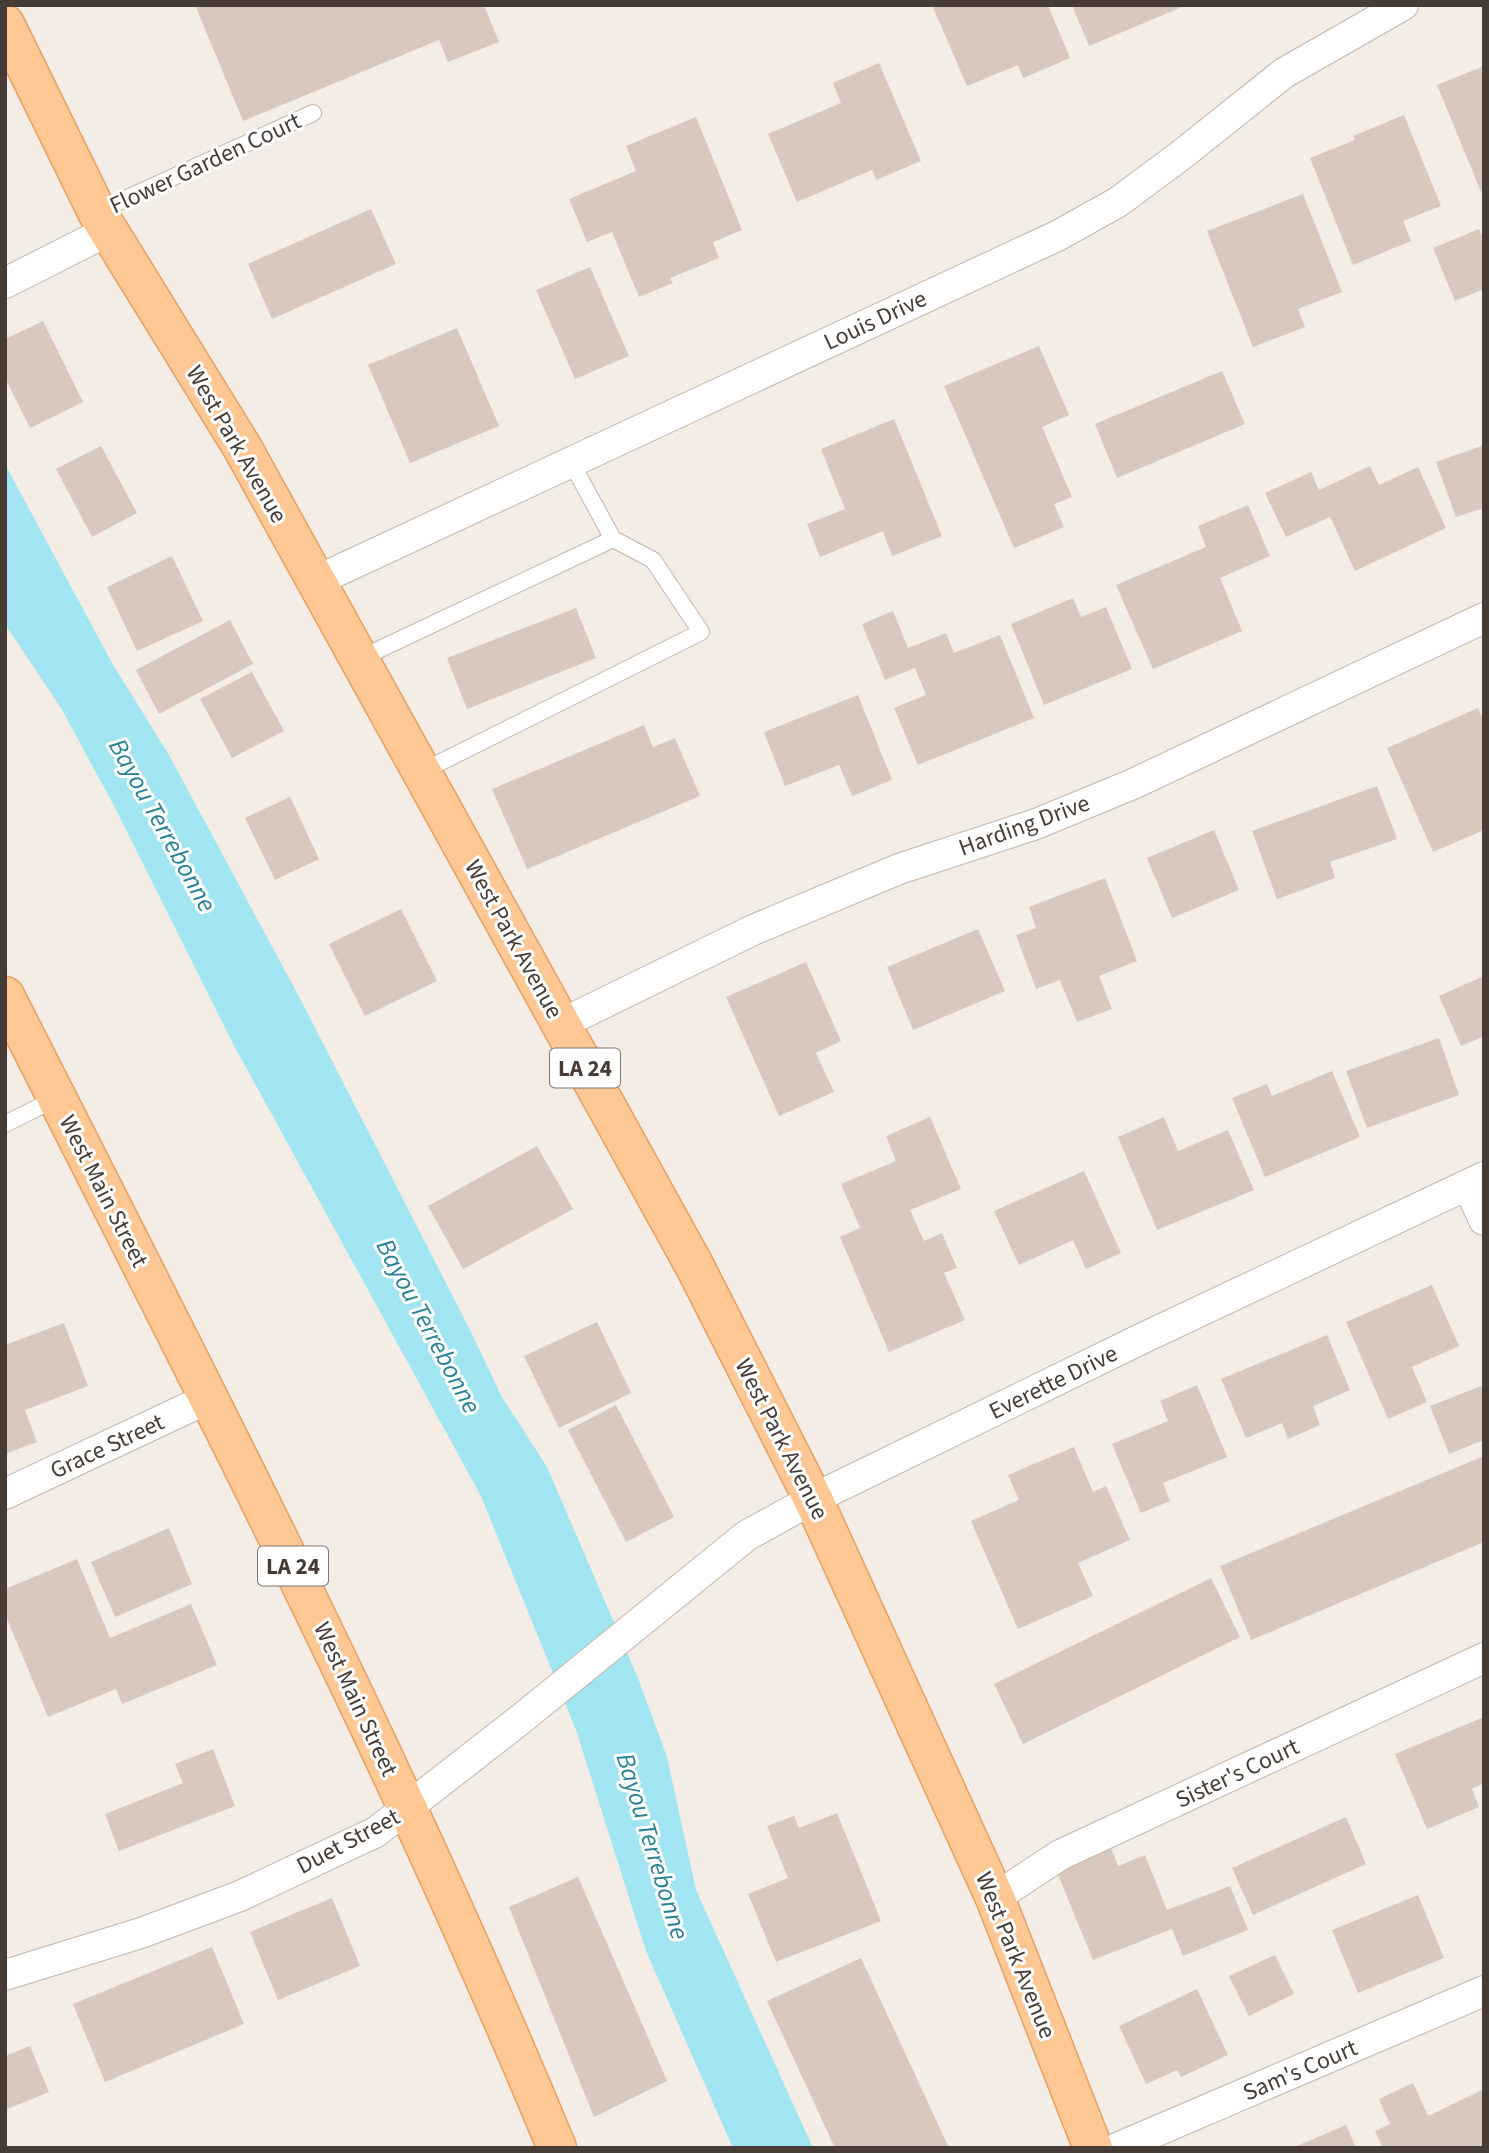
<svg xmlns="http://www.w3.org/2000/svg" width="1489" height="2153" viewBox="0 0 1489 2153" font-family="'Source Sans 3',sans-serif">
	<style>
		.water { fill: #a1e5f2 }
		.building { fill: #d9c8be }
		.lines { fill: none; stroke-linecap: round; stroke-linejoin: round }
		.service-casing { stroke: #c3b5ac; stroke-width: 18 }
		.minor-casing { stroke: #c3b5ac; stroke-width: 32 }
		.primary-casing { stroke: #e79f61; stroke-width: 41 }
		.service { stroke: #fff; stroke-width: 16 }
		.minor { stroke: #fff; stroke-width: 30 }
		.primary { stroke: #ffc794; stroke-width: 38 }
		.labels { text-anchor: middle; stroke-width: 6; stroke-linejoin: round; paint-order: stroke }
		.shield { fill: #fff; stroke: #7e7672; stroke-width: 2 }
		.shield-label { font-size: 23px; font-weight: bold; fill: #473c35 }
		.street-label { font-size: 24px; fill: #473c35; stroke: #fff }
		.water-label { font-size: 26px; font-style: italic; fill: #268195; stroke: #fff }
	</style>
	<rect width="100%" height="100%" fill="#f4ede6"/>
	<!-- water -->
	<path class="water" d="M5 464 112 663 169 755 304 1006 469 1328 502 1397 547 1467 638 1678 667 1757 696 1890 813 2148H733L646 1951 576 1730 481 1496 232 1042 113 804 61 708 5 624Z"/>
	<!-- building -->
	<path class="building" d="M195 5H484L499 42 448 62 439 40 243 121Z
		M932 5H1048L1070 58 1023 78 1018 65 967 86Z
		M1072 5H1187L1089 46Z
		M879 63 921 161 876 180 872 170 797 202 768 134 841 103 833 83Z
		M1484 66V190L1481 192 1437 85Z
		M1404 115 1441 206 1403 221 1411 241 1353 265 1310 158 1355 140 1353 136Z
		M696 117 742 230 713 242 719 258 670 278 673 283 639 297 612 232 587 242 569 199 636 171 626 146Z
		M1303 194 1342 292 1298 309 1305 327 1253 347 1207 231Z
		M371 209 396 264 272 319 248 264Z
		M1479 229 1484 241V289L1455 301 1433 248Z
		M590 267 629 356 575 379 536 290Z
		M43 321 83 402 30 428 5 378V339Z
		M457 328 499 426 410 463 368 365Z
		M1039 346 1069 415 1042 427 1072 497 1054 504 1064 527 1014 548 944 386Z
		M1222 371 1245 424 1117 478 1095 424Z
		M894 419 942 536 892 556 883 531 820 557 807 524 845 509 821 449Z
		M1484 445V508L1456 517 1436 462Z
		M101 446 137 513 92 537 56 469Z
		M1370 466 1379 485 1418 467 1446 528 1355 571 1330 517 1286 537 1265 493 1311 472 1319 490Z
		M1248 505 1270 556 1220 578 1242 631 1153 669 1116 585 1206 547 1198 526Z
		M172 556 203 621 137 651 107 587Z
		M1073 598 1081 617 1106 607 1132 669 1044 705 1011 624Z
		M576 608 596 658 467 709 447 658Z
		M893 611 908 648 946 633 954 653 1000 635 1034 718 918 765 894 708 926 695 915 668 885 680 862 624Z
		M230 620 253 664 159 714 136 670Z
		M252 672 284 731 232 758 200 699Z
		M858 695 892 780 852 796 839 765 785 786 764 732Z
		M1478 708 1484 722V830L1433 852 1387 748Z
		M644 725 653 747 675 738 700 796 527 869 492 789Z
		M1377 786 1397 839 1330 862 1335 878 1277 899 1252 831Z
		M290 797 319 859 275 880 245 818Z
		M1214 830 1239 890 1172 918 1147 858Z
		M1105 878 1137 961 1099 976 1112 1009 1077 1022 1060 980 1036 989 1016 935 1036 928 1029 907Z
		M401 909 437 981 365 1016 329 944Z
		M978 929 1005 991 913 1030 887 967Z
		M806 962 841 1041 816 1053 834 1092 779 1116 726 997Z
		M1484 976V1036L1461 1046 1439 996Z
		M1439 1038 1459 1095 1367 1128 1346 1071Z
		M1332 1071 1360 1137 1265 1177 1232 1098 1267 1084 1272 1096Z
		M930 1117 961 1189 910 1210 924 1241 942 1233 957 1268 944 1273 965 1320 889 1352 840 1237 860 1228 841 1184 896 1161 886 1136Z
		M1164 1117 1178 1151 1228 1130 1254 1190 1157 1230 1118 1137Z
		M537 1146 573 1209 463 1269 428 1206Z
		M1084 1171 1121 1253 1086 1269 1073 1240 1019 1265 994 1211Z
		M1432 1285 1459 1346 1412 1367 1427 1402 1388 1419 1346 1322Z
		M597 1322 631 1393 559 1428 524 1356Z
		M64 1323 88 1386 25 1410 37 1442 5 1454V1345Z
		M1327 1335 1350 1390 1313 1406 1320 1425 1288 1439 1282 1423 1246 1438 1221 1379Z
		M1197 1385 1227 1457 1163 1483 1170 1501 1141 1513 1112 1444 1168 1421 1160 1401Z
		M1484 1385V1440L1449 1454 1430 1406Z
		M616 1405 674 1517 626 1542 568 1430Z
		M1074 1447 1093 1492 1106 1486 1130 1540 1078 1563 1093 1596 1018 1629 971 1521 1019 1500 1008 1475Z
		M1484 1456V1542L1251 1640 1220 1566Z
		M169 1528 192 1584 115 1617 91 1562Z
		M77 1559 110 1638 191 1604 217 1665 122 1704 116 1689 48 1717 5 1614V1589Z
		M1211 1578 1240 1637 1023 1744 994 1684Z
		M1484 1717V1783L1472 1789 1479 1807 1427 1829 1395 1754Z
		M213 1749 235 1806 119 1851 105 1814 183 1783 175 1764Z
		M837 1813 881 1921 776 1962 748 1894 788 1878 767 1826 794 1816 799 1828Z
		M1346 1817 1366 1864 1253 1915 1232 1868Z
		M1109 1843 1118 1866 1145 1855 1167 1910 1230 1886 1248 1930 1183 1956 1172 1929 1093 1960 1054 1865Z
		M578 1877 667 2081 594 2117 509 1907Z
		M1418 1895 1444 1958 1358 1993 1332 1930Z
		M332 1898 360 1966 278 2000 250 1932Z
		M212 1947 244 2024 105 2082 73 2004Z
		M1275 1955 1294 1994 1249 2016 1229 1976Z
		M861 1958 949 2148H835L767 2001Z
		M1197 1989 1228 2055 1181 2077 1177 2070 1146 2084 1119 2026Z
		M30 2046 49 2092 5 2110V2056Z
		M1413 2083 1428 2116 1484 2089V2148H1383L1375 2131 1390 2124 1379 2099Z
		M1346 2125 1356 2148H1292Z"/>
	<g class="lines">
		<defs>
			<path id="service" d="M97 212 313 113
				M359 659 613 539 571 462
				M421 772 701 632 653 560 613 539
				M5 1124 57 1098"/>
			<path id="minor" d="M5 283 108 231
				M316 581 1059 235 1118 202 1180 156 1284 73 1403 5
				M561 1024 753 930 899 869 1036 824 1133 784 1484 618
				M1468 1185 1484 1220
				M5 1494 209 1398
				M995 1898 1060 1855 1484 1658
				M5 1975 141 1933 240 1896 376 1832 521 1719 746 1536 813 1499 1141 1339 1484 1177
				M1117 2148 1484 1991"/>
			<path id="primary" d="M5 24 97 212 242 447 694 1265 813 1499 995 1898 1093 2148
				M5 996C198 1376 394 1754 557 2148"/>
		</defs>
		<!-- service casing -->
		<use href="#service" class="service-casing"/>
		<!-- minor casing -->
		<use href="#minor" class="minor-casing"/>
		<!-- primary casing -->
		<use href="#primary" class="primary-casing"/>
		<!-- service -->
		<use href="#service" class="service"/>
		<!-- minor -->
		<use href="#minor" class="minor"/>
		<!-- primary -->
		<use href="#primary" class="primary"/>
	</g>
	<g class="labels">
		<!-- shield labels -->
		<g class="shield">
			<rect x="550" y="1048.5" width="70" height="39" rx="5"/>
			<rect x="258" y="1546.5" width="70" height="39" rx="5"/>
		</g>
		<g class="shield-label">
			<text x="585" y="1076">LA 24</text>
			<text x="293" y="1574">LA 24</text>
		</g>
		<!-- street labels -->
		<g class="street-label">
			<text transform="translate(205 163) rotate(-25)" y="8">Flower Garden Court</text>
			<text transform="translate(875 320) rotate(-25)" y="8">Louis Drive</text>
			<text transform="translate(237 444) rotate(60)" y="8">West Park Avenue</text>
			<text transform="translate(1024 825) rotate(-20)" y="8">Harding Drive</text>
			<text transform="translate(514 939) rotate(61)" y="8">West Park Avenue</text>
			<text transform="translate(104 1191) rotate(63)" y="8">West Main Street</text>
			<text transform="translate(1053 1382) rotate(-26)" y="8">Everette Drive</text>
			<text transform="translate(782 1439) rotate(63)" y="8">West Park Avenue</text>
			<text transform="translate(107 1446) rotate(-25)" y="8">Grace Street</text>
			<text transform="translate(356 1699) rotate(65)" y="8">West Main Street</text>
			<text transform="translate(1237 1773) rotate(-25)" y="8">Sister's Court</text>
			<text transform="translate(348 1841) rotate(-28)" y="8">Duet Street</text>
			<text transform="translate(1016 1955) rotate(68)" y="8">West Park Avenue</text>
			<text transform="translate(1300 2070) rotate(-23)" y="8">Sam's Court</text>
		</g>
		<!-- water labels -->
		<g class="water-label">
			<text transform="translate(163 825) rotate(61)" y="9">Bayou Terrebonne</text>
			<text transform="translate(429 1326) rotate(62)" y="9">Bayou Terrebonne</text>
			<text transform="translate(653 1846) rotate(73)" y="9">Bayou Terrebonne</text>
		</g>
	</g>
	<!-- border -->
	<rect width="1489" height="2153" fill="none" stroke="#473c35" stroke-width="14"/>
</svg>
